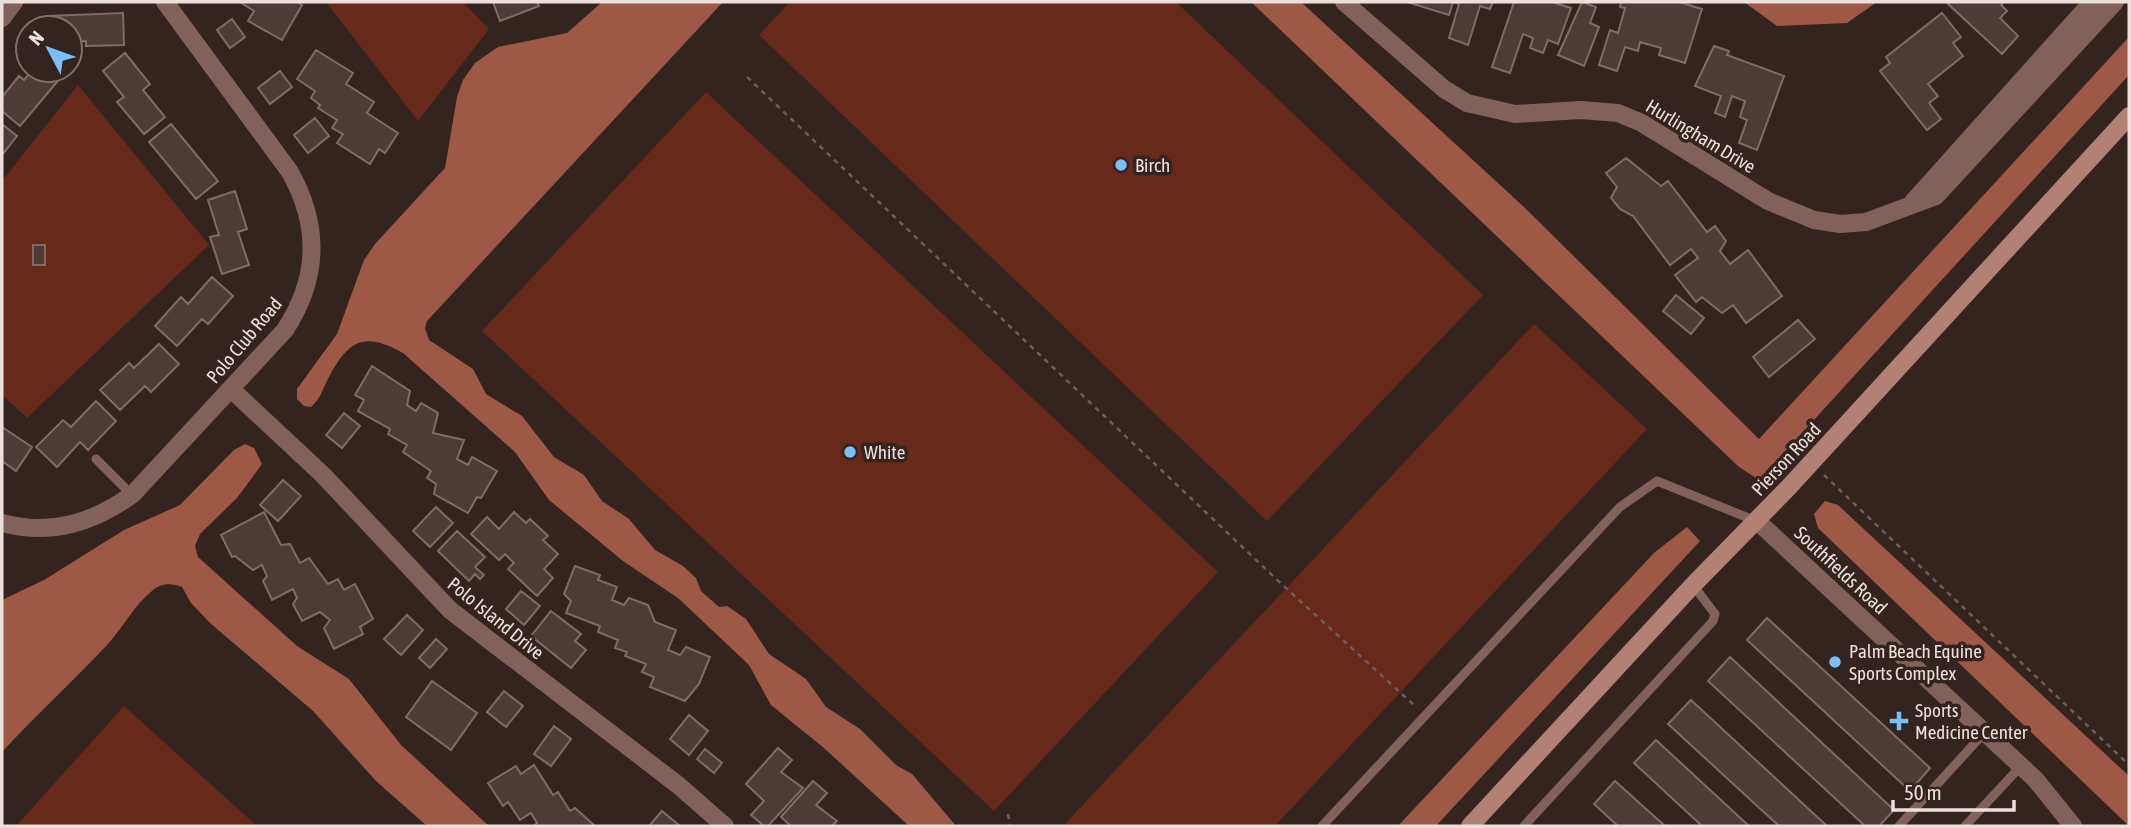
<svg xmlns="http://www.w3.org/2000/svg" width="2131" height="828" viewBox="0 0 2131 828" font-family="'Asap Condensed',sans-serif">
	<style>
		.green { fill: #66291a }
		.water { fill: #9e5846 }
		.building { fill: #4c3b36; stroke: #806c67; stroke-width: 2 }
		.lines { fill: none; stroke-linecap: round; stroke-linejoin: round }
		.path { stroke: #6c5d58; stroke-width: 2.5; stroke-dasharray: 5 5; stroke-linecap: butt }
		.lane { stroke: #816159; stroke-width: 9 }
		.street { stroke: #816159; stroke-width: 18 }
		.secondary { stroke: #b38174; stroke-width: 18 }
		.poi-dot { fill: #7abff8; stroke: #34241f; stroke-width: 2.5 }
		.labels { text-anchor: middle; stroke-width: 7; stroke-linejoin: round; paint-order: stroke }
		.street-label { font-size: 19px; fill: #ece0dd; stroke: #34241f }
		.poi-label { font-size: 19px; fill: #ece0dd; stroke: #34241f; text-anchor: start }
	</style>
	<rect width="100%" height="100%" fill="#34241f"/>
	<!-- green -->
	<path class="green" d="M326 2H463L489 29 418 121Z
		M790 2H1176L1483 295 1267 521 759 35Z
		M78 85 209 245 27 418 2 395V181Z
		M706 92 1218 572 994 811 482 331Z
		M1534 324 1647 429 1275 826H1063Z
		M124 706 257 826H16Z"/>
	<!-- water -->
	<path class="water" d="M602 2H723L427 321 425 328 429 340 473 369 486 394 522 416 554 457 584 475 602 501 629 519 655 550 683 566 696 578 701 591 719 607 727 606 746 619 769 654 806 679 826 707 860 729 896 765 912 774 956 826H909L824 748 771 705 749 665 678 598 623 561 549 500 515 452 403 353C361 329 346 343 326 383 321 393 320 399 311 407L304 406 297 399V389L337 334 364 260 375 244 445 168 457 97 463 80 475 63 498 47 567 33Z
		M1251 2H1301L1524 207 1759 439 2129 37V75L1759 480 1739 467Z
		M1744 2H1877L1847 23 1777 26Z
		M245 444 254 448 262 464 237 498 200 534 195 546 198 557 297 646 349 679 401 745 489 826H427L376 781 313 711 210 623 191 603 182 587C171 583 161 583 152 591 134 605 123 628 107 645 73 681 36 715 2 752V600L44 580 124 530 180 505 234 450Z
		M1825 501 1838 505 2129 776V826L1818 528 1814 514Z
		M1687 527 1700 541 1436 826H1398L1654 553Z"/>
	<!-- building -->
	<path class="building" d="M240 2H297L302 5 282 40 248 21 254 11Z
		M493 2H537L539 6 500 21Z
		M1407 2H1493L1490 9 1480 6 1468 45 1449 38 1459 4 1453 2 1449 15Z
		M1514 2H1552L1571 8 1558 44 1548 40 1543 53 1530 48 1533 38 1523 34 1510 73 1492 67Z
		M1582 2 1596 7 1590 23 1599 27 1584 66 1558 55Z
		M1621 2H1679L1702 9 1685 63 1659 55 1661 48 1640 42 1638 51 1625 47 1617 71 1599 65 1610 30 1618 33 1625 8 1620 7Z
		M1950 2H2004L2001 5 2007 11 2000 18 2018 36 2002 54 1948 4Z
		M123 13 124 45 86 46V41L70 42V28H48V16Z
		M1942 13 1961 37 1953 43 1963 56 1928 84 1938 96 1929 103 1941 119 1927 130 1880 71 1890 63 1886 57Z
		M232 19 245 37 230 48 217 30Z
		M1714 46 1729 51 1727 55 1784 76 1757 150 1739 143 1747 120 1740 117 1745 101 1732 96 1725 117 1715 113 1721 96 1695 86Z
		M316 50 353 73 346 84 374 102 367 113 398 133 385 153 379 149 370 164 337 143 343 134 332 128 337 120 318 108 320 105 311 98 315 91 297 79Z
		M125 53 150 84 143 90 165 117 144 134 117 102 124 97 103 71Z
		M32 70H67L20 126 2 111V97L19 76 24 80Z
		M280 71 292 87 270 104 258 88Z
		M315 118 329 136 308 153 294 135Z
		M2 124 17 136 2 155Z
		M171 124 218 181 196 199 149 142Z
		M1626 158 1661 186 1668 181 1707 232 1715 226 1726 241 1720 251 1730 264 1748 250 1782 296 1746 323 1733 305 1722 313 1702 297 1696 302 1675 275 1698 258 1691 249 1670 265 1633 216 1620 209 1611 198 1617 187 1606 173Z
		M235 191 247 229 238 232 249 265 222 274 210 237 219 235 208 200Z
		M33 245H45V265H33Z
		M212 277 233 296 208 324 202 319 177 346 155 326 181 297 188 304Z
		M1676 295 1704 318 1691 334 1663 311Z
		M1798 320 1815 339 1769 377 1753 357Z
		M159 344 179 364 151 392 145 386 120 410 100 390 129 363 134 368Z
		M372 366 410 391 407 405 416 411 421 403 438 413 433 433 464 440 457 459 468 465 472 457 497 471 481 498 477 497 468 513 434 494 436 484 427 478 431 471 403 452 407 445 388 434 390 429 358 411 364 400 355 395Z
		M96 401 116 421 88 450 80 442 57 467 36 447 63 420 71 427Z
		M344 413 360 426 342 448 326 435Z
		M2 427 32 447 16 471 2 461Z
		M283 480 301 496 278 521 260 505Z
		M436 507 453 523 430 547 413 531Z
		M264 512 281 545 290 544 300 563 309 558 328 584 338 579 344 590 355 584 373 619 360 627 363 634 334 649 324 628 330 620 320 612 302 621 293 604 297 598 293 589 272 600 263 581 267 576 262 565 253 570 235 556 232 557 221 535Z
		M514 512 526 523 530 519 548 536 543 540 558 554 544 569 553 578 537 596 508 569 514 563 505 554 499 560 471 534 487 517 499 529Z
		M457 531 485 557 475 567 484 575 480 579 475 574 469 581 438 551Z
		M575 566 600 575 598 580 617 587 612 600 624 605 629 598 648 605 655 622 676 630 668 650 680 655 686 647 710 657 699 684 685 701 650 687 654 677 642 672 646 664 625 656 627 652 615 648 618 640 598 632 600 626 566 613 571 601 564 594Z
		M521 591 540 606 524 625 506 609Z
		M551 611 581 634 575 641 586 650 571 668 531 636Z
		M407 615 423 630 401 655 384 639Z
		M1767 618 1930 768 1910 791 1747 640Z
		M436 639 447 649 430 668 419 658Z
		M1730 657 1894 810 1879 826H1865L1708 681Z
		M432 681 477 713 451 750 406 717Z
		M504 691 523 706 506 727 487 712Z
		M1691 700 1827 826H1779L1668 724Z
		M689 715 708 731 689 755 670 739Z
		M554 726 571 739 551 766 534 754Z
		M1656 740 1749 826H1702L1634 763Z
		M778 748 792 760 781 772 803 788 768 826H764L751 815 764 801 746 784Z
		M705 749 722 763 714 773 697 759Z
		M534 765 553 795 558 792 570 811 575 808 595 826H534L537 823 531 813 520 820 508 802 503 806 488 783 516 766 521 774Z
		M813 781 827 793 816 805 837 821 832 826H791L781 817Z
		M1615 781 1665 826H1618L1594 804Z
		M662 811 680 826H649Z"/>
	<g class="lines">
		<!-- path -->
		<path class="path" d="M747 77 1274 577 1415 706
			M1824 475 2129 765
			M1008 814 1010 826"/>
		<!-- lane -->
		<path class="lane" d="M96 459 132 495
			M1322 826 1620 507 1657 481 1756 521
			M1524 826 1713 621 1715 614 1693 585
			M1899 826 1985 732
			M1965 826 2021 766"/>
		<!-- street -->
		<path class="street" d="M1344 2 1444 89 1467 103 1515 114 1581 110 1618 113 1642 123 1768 201 1814 220 1840 224 1866 222 1936 196 2115 2
			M2 18 14 2
			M1912 203 2092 2
			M231 389 323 475 450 610 678 785 725 826
			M1757 521 2035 779 2073 826
			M2 523C51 536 93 523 133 494L285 330C319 278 320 226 290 172L165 2"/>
		<!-- secondary -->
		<path class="secondary" d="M1470 826 1693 585 1788 488 2129 116"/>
	</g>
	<!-- markers -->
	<g class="poi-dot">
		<circle cx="1121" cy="165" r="7"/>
		<circle cx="850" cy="452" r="7"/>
		<circle cx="1835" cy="662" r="7"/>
		<path d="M1895.5 710.5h7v7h7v7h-7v7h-7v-7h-7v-7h7z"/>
	</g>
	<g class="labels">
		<!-- street labels -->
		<g class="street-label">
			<text transform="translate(1701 136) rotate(31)" y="7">Hurlingham Drive</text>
			<text transform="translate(244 340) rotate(-50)" y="7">Polo Club Road</text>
			<text transform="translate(1786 459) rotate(-47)" y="7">Pierson Road</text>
			<text transform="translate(1841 570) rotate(43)" y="7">Southfields Road</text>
			<text transform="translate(496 618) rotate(39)" y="7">Polo Island Drive</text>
		</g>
		<!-- poi labels -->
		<g class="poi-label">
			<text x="1135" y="172">Birch</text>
			<text x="864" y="459">White</text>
			<text x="1849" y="658">Palm Beach Equine<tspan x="1849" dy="22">Sports Complex</tspan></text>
			<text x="1915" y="717">Sports<tspan x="1915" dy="22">Medicine Center</tspan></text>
		</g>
	</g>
	<!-- border -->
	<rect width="2131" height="828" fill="none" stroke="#ece0dd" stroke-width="7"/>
	<!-- north arrow -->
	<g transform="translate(49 49) rotate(311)"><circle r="33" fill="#34241f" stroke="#7e6f6b" stroke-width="2"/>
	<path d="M0-5L12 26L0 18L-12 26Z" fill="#7abff8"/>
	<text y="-10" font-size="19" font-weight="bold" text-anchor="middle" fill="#ece0dd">N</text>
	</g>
	<!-- scale -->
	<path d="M1893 800v10h121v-10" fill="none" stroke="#ece0dd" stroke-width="3.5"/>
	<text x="1904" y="800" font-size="21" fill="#ece0dd" stroke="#34241f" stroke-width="5" paint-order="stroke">50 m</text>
</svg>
